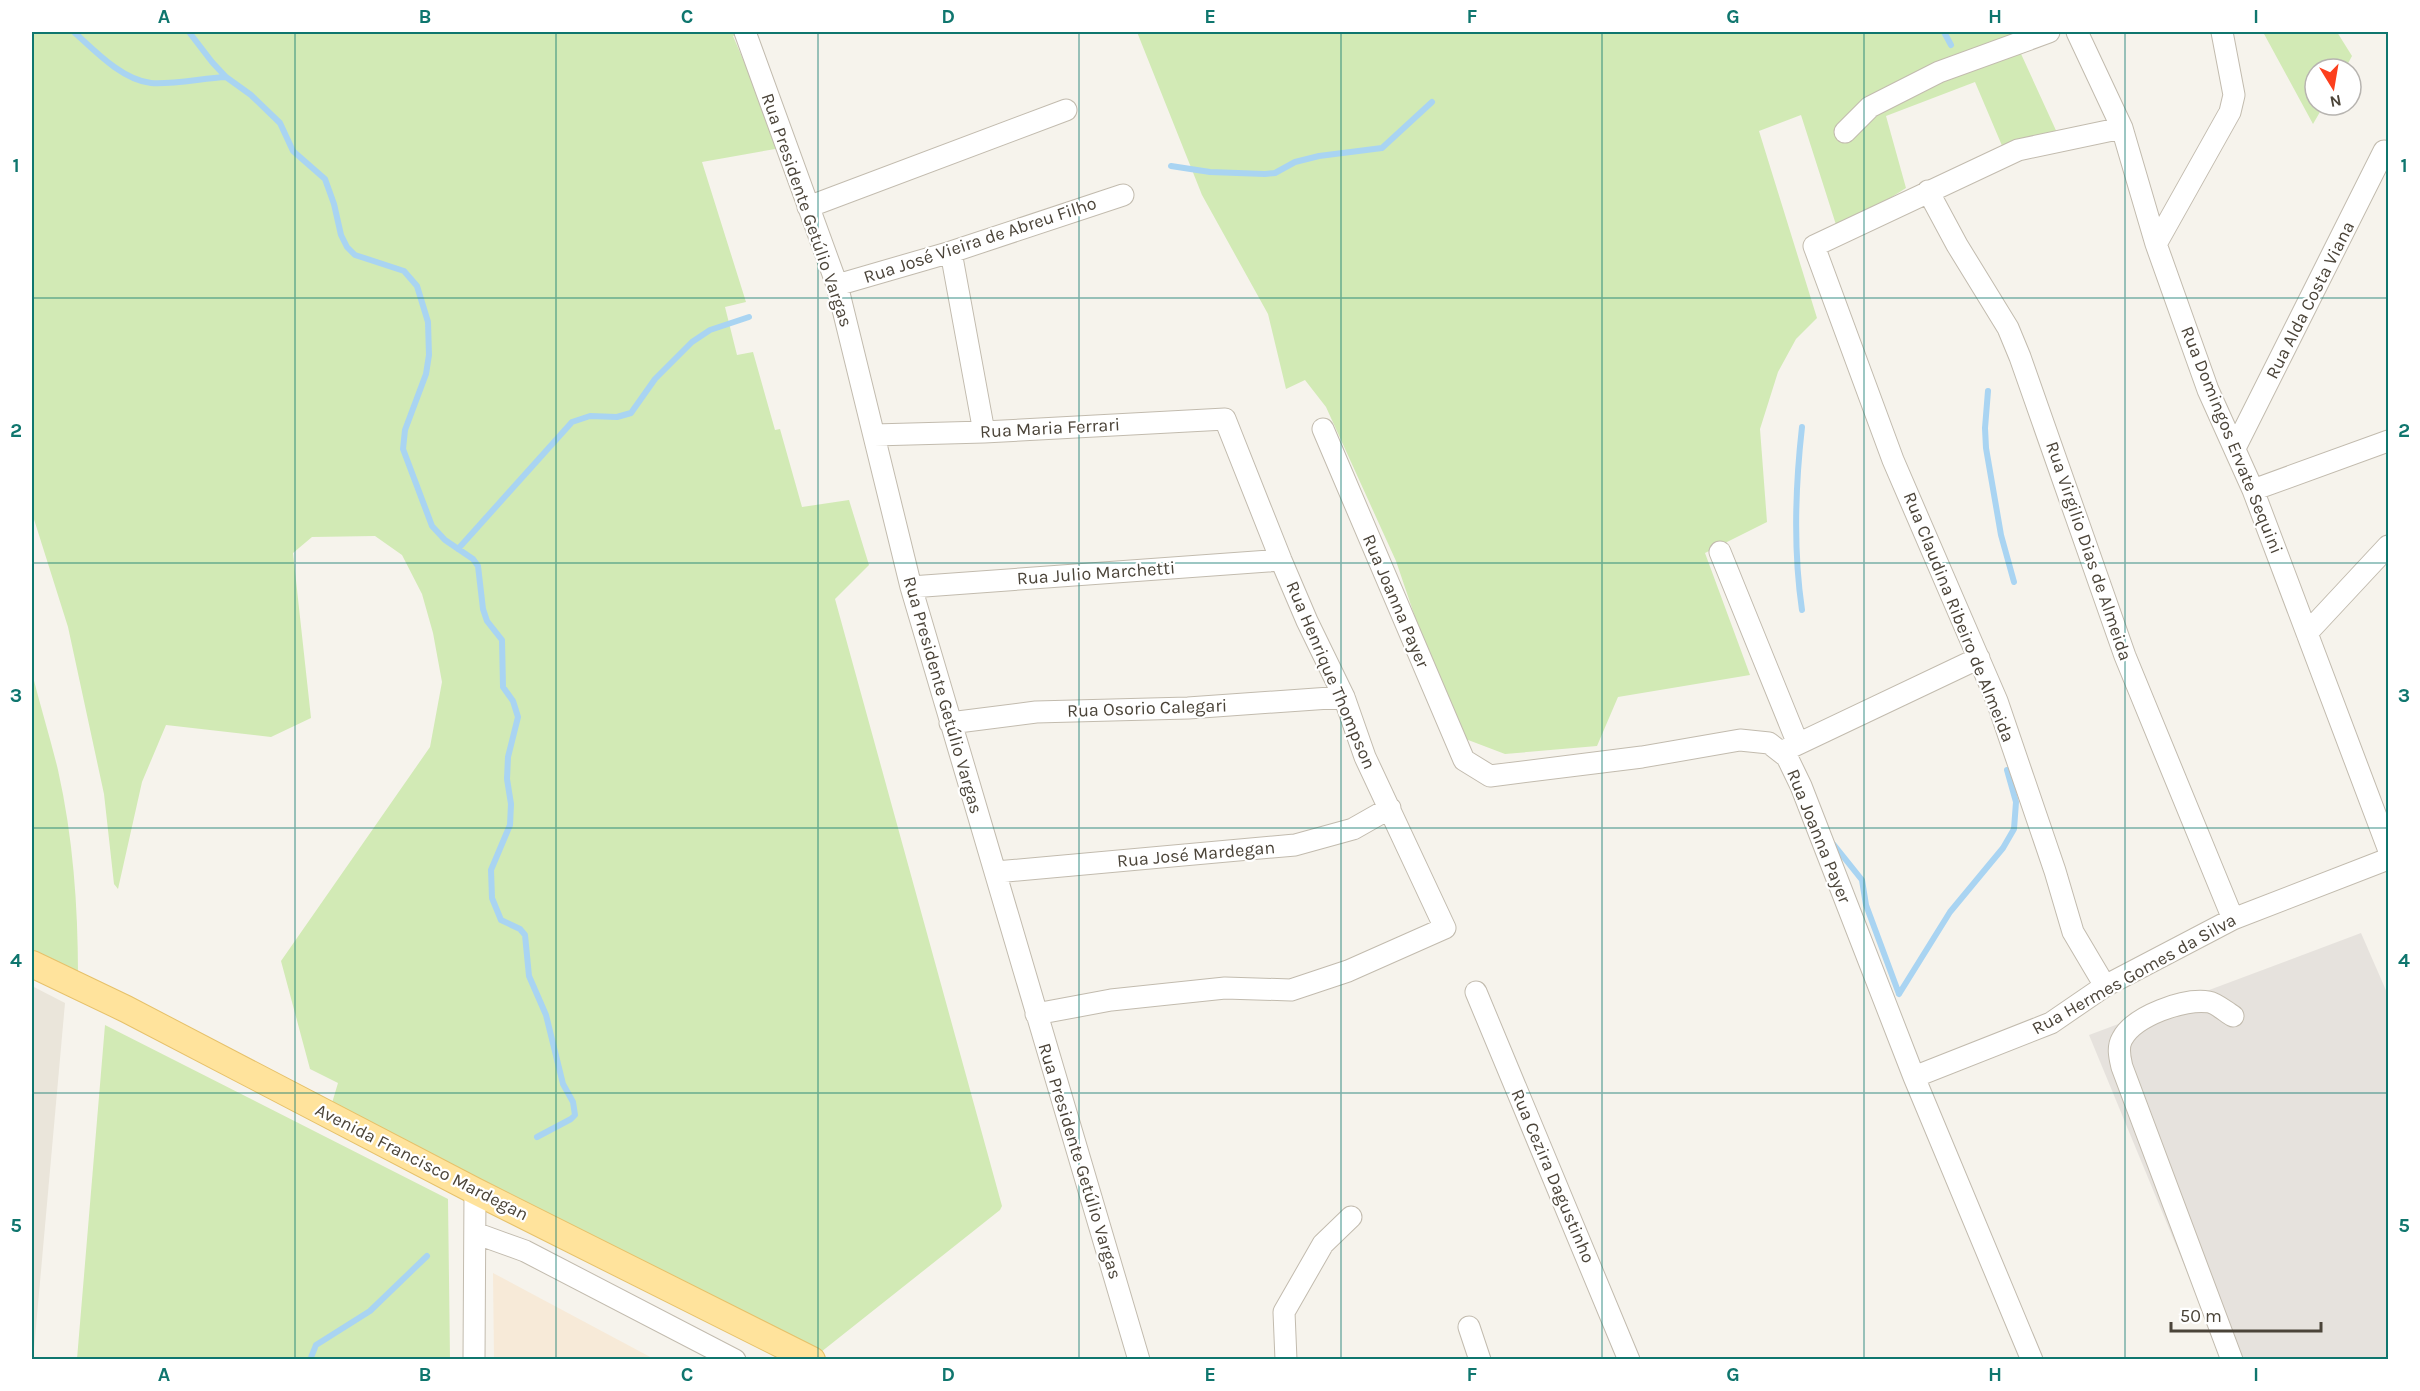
<svg xmlns="http://www.w3.org/2000/svg" width="2420" height="1391" viewBox="0 0 2420 1391" font-family="Karla,sans-serif">
	<style>
		.residential { fill: #eae5da }
		.commercial { fill: #f7ead8 }
		.industrial { fill: #e6e2dd }
		.green { fill: #d2eab5 }
		.lines { fill: none; stroke-linecap: round; stroke-linejoin: round }
		.stream { stroke: #a9d4f2; stroke-width: 6 }
		.minor-casing { stroke: #c2bbae; stroke-width: 23 }
		.major-casing { stroke: #e6c16a; stroke-width: 28 }
		.minor { stroke: #fff; stroke-width: 21 }
		.major { stroke: #ffe39c; stroke-width: 26 }
		.grid { fill: none; stroke: #0f766e; stroke-width: 1.5; stroke-opacity: 0.55 }
		.labels { text-anchor: middle; stroke-width: 4.5; stroke-linejoin: round; paint-order: stroke }
		.street-label { font-size: 18px; fill: #4b4439; stroke: #fff }
		.neatline { fill: none; stroke: #0f766e; stroke-width: 2 }
		.grid-label { font-size: 20px; text-anchor: middle; font-weight: bold; fill: #0f766e }
	</style>
	<rect width="100%" height="100%" fill="#f6f3ec"/>
	<!-- residential -->
	<path class="residential" d="M32 986 65 1003 33 1360 32 1359Z"/>
	<!-- commercial -->
	<path class="commercial" d="M493 1273 654 1359H494Z"/>
	<!-- industrial -->
	<path class="industrial" d="M2361 933 2388 995V1359H2223L2089 1035Z"/>
	<!-- green -->
	<path class="green" d="M32 32H747L733 36 781 148 702 162 746 302 725 307 737 355 753 352 775 430 780 429 802 507 849 500 869 565 835 599 1002 1206 1000 1210 821 1352 332 1103 338 1083 310 1069 281 961 430 747 442 682 433 633 422 594 402 555 375 536 312 537 293 553 311 718 271 737 166 725 142 782 118 889 114 884 104 794 68 627 32 513Z
		M1137 32H2011L2059 137 2003 148 1975 82 1886 116 1906 188 1838 231 1801 115 1759 131 1817 318 1796 339 1778 372 1760 429 1767 522 1705 553 1750 675 1618 697 1597 746 1505 754 1455 735 1396 561 1326 407 1305 380 1286 389 1268 314 1202 195Z
		M2263 32H2337L2352 56 2345 69H2315V105H2324L2313 124Z
		M32 673C40 705 50 737 58 770 73 837 78 906 78 974L32 950Z
		M105 1025 448 1199 450 1359H77Z"/>
	<g class="lines">
		<!-- stream -->
		<path class="stream" d="M74 32C94 50 122 80 151 83 171 85 204 78 226 77
			M189 32 212 62 226 77 251 95 280 123 293 151 325 179 334 204 341 235 347 247 355 255 404 271 417 286 428 322 429 355 426 374 405 430 403 449 432 526 445 540 473 559 478 566 483 609 487 621 502 640 503 687 513 701 518 717 508 757 507 779 511 804 510 825 491 870 492 898 501 920 520 929 525 935 529 976 546 1015 563 1084 573 1102 575 1115 571 1119 537 1137
			M1944 32 1951 45
			M1171 166 1210 172 1265 174 1275 173 1295 162 1319 156 1382 148 1432 102
			M1988 391 1985 428 1986 448 2001 535 2014 582
			M458 549 572 422 590 416 617 417 631 413 655 379 692 342 710 330 749 317
			M1802 610C1793 549 1795 489 1802 427
			M1834 845 1862 880 1866 905 1899 994
			M1899 994 1950 912 2003 848 2014 829 2016 802 2007 770
			M310 1360 316 1345 370 1311 427 1256"/>
		<defs>
			<path id="minor" d="M745 32 837 285 911 587 1139 1360
				M2077 32 2122 128 2156 244 2208 390 2253 490 2388 848
				M1845 132 1870 107 1939 72 2049 32
				M1928 191 1957 245 2008 328 2020 357 2125 656 2233 919
				M808 207 1066 110
				M2156 244 2230 112 2234 95 2222 32
				M951 252 984 432
				M837 285 951 252 1123 195
				M1323 429 1464 760 1490 776 1642 757 1740 740 1769 743 1787 757 1801 786 1914 1077 2032 1360
				M874 435 984 432 1225 419 1281 560 1307 621 1344 697 1365 757 1445 928 1348 971 1291 990 1225 988 1111 1000 1036 1014
				M2235 448 2384 151
				M2253 490 2388 441
				M1720 552 1798 744
				M911 587 1281 560
				M2307 633 2388 546
				M950 723 1036 712 1188 708 1344 697
				M1781 752 1979 658
				M996 872 1295 845 1353 829 1390 808
				M2105 986 2073 932 2055 871 1997 701 1893 460 1814 246 2018 150 2122 128
				M1476 992 1629 1360
				M1914 1077 2051 1023 2105 986 2233 919 2388 859
				M475 1233 525 1251 735 1360
				M1469 1327 1480 1360
				M474 1360 475 1191
				M1286 1360 1284 1312 1323 1244 1351 1217
				M2232 1360 2122 1067C2120 1058 2117 1048 2122 1039 2134 1016 2184 998 2209 1002 2216 1003 2226 1012 2233 1016"/>
			<path id="major" d="M32 964 126 1009 475 1191 812 1360"/>
		</defs>
		<!-- minor casing -->
		<use href="#minor" class="minor-casing"/>
		<!-- major casing -->
		<use href="#major" class="major-casing"/>
		<!-- minor -->
		<use href="#minor" class="minor"/>
		<!-- major -->
		<use href="#major" class="major"/>
	</g>
	<!-- grid -->
	<path class="grid" d="M295 32V1360M556 32V1360M818 32V1360M1079 32V1360M1341 32V1360M1602 32V1360M1864 32V1360M2125 32V1360M32 298H2388M32 563H2388M32 828H2388M32 1093H2388"/>
	<g class="labels">
		<!-- street labels -->
		<g class="street-label">
			<text transform="translate(807 210) rotate(71)" y="6">Rua Presidente Getúlio Vargas</text>
			<text transform="translate(980 240) rotate(-18)" y="6">Rua José Vieira de Abreu Filho</text>
			<text transform="translate(2310 300) rotate(-63)" y="6">Rua Alda Costa Viana</text>
			<text transform="translate(1050 428) rotate(-3)" y="6">Rua Maria Ferrari</text>
			<text transform="translate(2232 440) rotate(68)" y="6">Rua Domingos Ervate Sequini</text>
			<text transform="translate(2089 551) rotate(71)" y="6">Rua Virgilio Dias de Almeida</text>
			<text transform="translate(1096 573) rotate(-4)" y="6">Rua Julio Marchetti</text>
			<text transform="translate(1396 601) rotate(67)" y="6">Rua Joanna Payer</text>
			<text transform="translate(1959 617) rotate(68)" y="6">Rua Claudina Ribeiro de Almeida</text>
			<text transform="translate(1331 675) rotate(67)" y="6">Rua Henrique Thompson</text>
			<text transform="translate(943 695) rotate(74)" y="6">Rua Presidente Getúlio Vargas</text>
			<text transform="translate(1147 708) rotate(-2)" y="6">Rua Osorio Calegari</text>
			<text transform="translate(1819 836) rotate(68)" y="6">Rua Joanna Payer</text>
			<text transform="translate(1196 854) rotate(-5)" y="6">Rua José Mardegan</text>
			<text transform="translate(2134 974) rotate(-29)" y="6">Rua Hermes Gomes da Silva</text>
			<text transform="translate(1080 1161) rotate(73)" y="6">Rua Presidente Getúlio Vargas</text>
			<text transform="translate(422 1162) rotate(27)" y="6">Avenida Francisco Mardegan</text>
			<text transform="translate(1553 1176) rotate(67)" y="6">Rua Cezira Dagustinho</text>
		</g>
	</g>
	<!-- border -->
	<rect width="2420" height="1391" fill="none" stroke="#ffffff" stroke-width="66"/>
	<!-- north arrow -->
	<g transform="translate(2333 87) rotate(169)"><circle r="28" fill="#ffffff" stroke="#b7b4b0" stroke-width="1.5"/>
	<path d="M0-4.5L10 22L0 15L-10 22Z" fill="#fc3f1d"/>
	<text y="-9" font-size="16" font-weight="bold" text-anchor="middle" fill="#4b4439">N</text>
	</g>
	<!-- scale -->
	<path d="M2171 1322v9h150v-9" fill="none" stroke="#4b4439" stroke-width="3"/>
	<text x="2180" y="1322" font-size="18" fill="#4b4439" stroke="#ffffff" stroke-width="4.5" paint-order="stroke">50 m</text>
	<rect x="33" y="33" width="2354" height="1325" class="neatline"/>
	<g class="grid-label">
		<text x="164" y="23">A</text>
		<text x="425" y="23">B</text>
		<text x="687" y="23">C</text>
		<text x="948" y="23">D</text>
		<text x="1210" y="23">E</text>
		<text x="1472" y="23">F</text>
		<text x="1733" y="23">G</text>
		<text x="1995" y="23">H</text>
		<text x="2256" y="23">I</text>
		<text x="16" y="172">1</text>
		<text x="2404" y="172">1</text>
		<text x="16" y="437">2</text>
		<text x="2404" y="437">2</text>
		<text x="16" y="702">3</text>
		<text x="2404" y="702">3</text>
		<text x="16" y="967">4</text>
		<text x="2404" y="967">4</text>
		<text x="16" y="1232">5</text>
		<text x="2404" y="1232">5</text>
		<text x="164" y="1381">A</text>
		<text x="425" y="1381">B</text>
		<text x="687" y="1381">C</text>
		<text x="948" y="1381">D</text>
		<text x="1210" y="1381">E</text>
		<text x="1472" y="1381">F</text>
		<text x="1733" y="1381">G</text>
		<text x="1995" y="1381">H</text>
		<text x="2256" y="1381">I</text>
	</g>
</svg>
